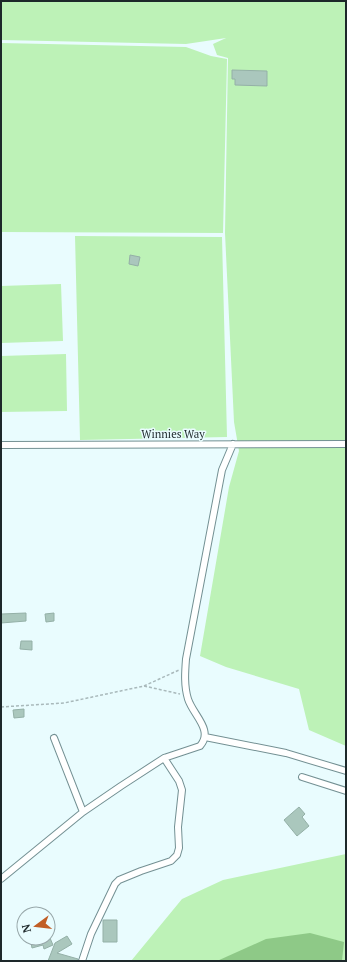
<svg xmlns="http://www.w3.org/2000/svg" width="347" height="962" viewBox="0 0 347 962" font-family="'PT Serif',serif">
	<style>
		.green { fill: #bdf2b7 }
		.forest { fill: #8ec987 }
		.building { fill: #aac7bd; stroke: #94b0a7 }
		.lines { fill: none; stroke-linecap: round; stroke-linejoin: round }
		.street-casing { stroke: #739093; stroke-width: 8 }
		.path { stroke: #a9b9bb; stroke-width: 1.5; stroke-dasharray: 3 2; stroke-linecap: butt }
		.street { stroke: #fff; stroke-width: 6 }
		.labels { text-anchor: middle; stroke-width: 3; stroke-linejoin: round; paint-order: stroke }
		.street-label { font-size: 11px; fill: #1d282a; stroke: #e9fcfe }
	</style>
	<rect width="100%" height="100%" fill="#e9fcfe"/>
	<!-- green -->
	<path class="green" d="M1 1H346V746L309 730 299 689 226 667 200 656 229 487 239 451 234 422 225 233 228 58 217 55 213 44 226 38 186 44 1 40Z
		M1 43 186 47 211 56 227 59 223 233 1 232Z
		M75 236 222 237 227 437 80 440Z
		M61 284 63 341 1 343V286Z
		M66 354 67 411 1 412V356Z
		M346 854V961H131L182 899 223 880Z"/>
	<!-- forest -->
	<path class="forest" d="M310 933 344 942 342 961H217L266 939Z"/>
	<!-- building -->
	<path class="building" d="M232 70 267 71V86L235 85V79H232Z
		M130 255 140 257 138 266 129 264Z
		M26 613V621L1 623V614Z
		M54 613V621L46 622 45 614Z
		M21 641H32V650L20 649Z
		M24 709V717L14 718 13 710Z
		M299 807 305 814 302 817 309 826 297 836 284 820Z
		M103 920H117V942H103Z
		M67 936 72 944 57 953 78 959V961H48L55 943Z
		M30 938H50L53 945 44 949 43 945 32 948Z"/>
	<g class="lines">
		<defs>
			<path id="street" d="M1 445 346 444
				M205 737 286 753 346 771
				M54 738 83 812
				M302 777 346 791
				M1 879 83 812 121 786 164 758 200 746C214 730 193 715 188 699 184 686 185 672 186 659L222 470 233 444
				M82 961 91 934 115 884 119 880 141 871 171 861 177 855 179 848 178 827 182 790 179 781 164 758"/>
		</defs>
		<!-- street casing -->
		<use href="#street" class="street-casing"/>
		<!-- path -->
		<path class="path" d="M144 686 179 670
			M1 707 64 703 144 686 180 694"/>
		<!-- street -->
		<use href="#street" class="street"/>
	</g>
	<g class="labels">
		<!-- street labels -->
		<g class="street-label">
			<text x="173" y="438">Winnies Way</text>
		</g>
	</g>
	<!-- border -->
	<rect width="347" height="962" fill="none" stroke="#1d282a" stroke-width="4"/>
	<!-- north arrow -->
	<g transform="translate(36 926) rotate(255)"><circle r="19" fill="#e9fcfe" stroke="#97a7a9"/>
	<path d="M0-3L7 15L0 10L-7 15Z" fill="#c15e25"/>
	<text y="-6" font-size="11" font-weight="bold" text-anchor="middle" fill="#1d282a">N</text>
	</g>
</svg>
